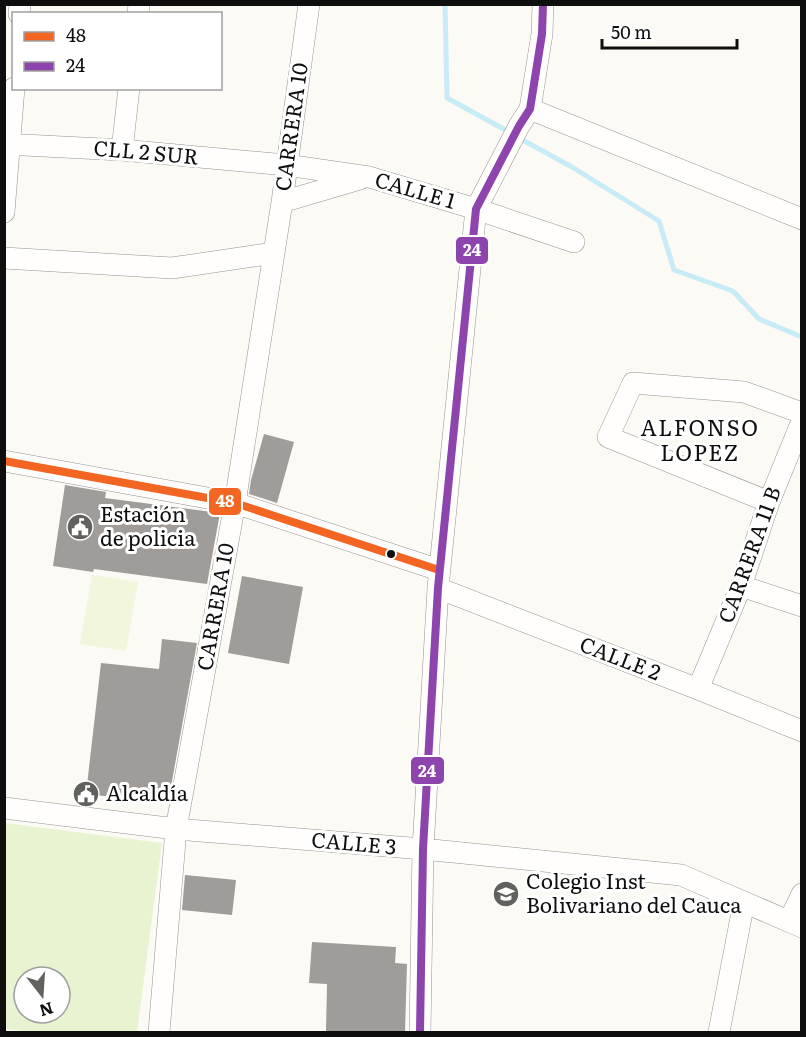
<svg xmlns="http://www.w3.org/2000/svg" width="806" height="1037" viewBox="0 0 806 1037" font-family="Literata,serif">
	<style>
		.green { fill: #e8f3d2; fill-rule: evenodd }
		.pitch { fill: #f1f6dc }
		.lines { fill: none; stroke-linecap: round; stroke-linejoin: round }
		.stream { stroke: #c8ebf8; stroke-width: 5 }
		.building { fill: #9f9c99 }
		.minor-casing { stroke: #959492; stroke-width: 22 }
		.minor { stroke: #fffefd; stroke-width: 21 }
		.bus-1-casing { stroke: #fff; stroke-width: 12 }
		.bus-2-casing { stroke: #fff; stroke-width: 12 }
		.bus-1 { stroke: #f26522; stroke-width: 8 }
		.bus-2 { stroke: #8e44ad; stroke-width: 8 }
		.bus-dot { fill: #0e0e0e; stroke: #fff; stroke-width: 2 }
		.labels { text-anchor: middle; stroke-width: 6; stroke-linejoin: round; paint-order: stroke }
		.street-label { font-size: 21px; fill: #0e0e0e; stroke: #fff }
		.poi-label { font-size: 21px; fill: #0e0e0e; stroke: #fff; text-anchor: start }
		.neighbourhood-label { font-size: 22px; letter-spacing: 1.5px; fill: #0e0e0e; stroke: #fff }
		.line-badge { stroke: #fff; stroke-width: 2 }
		.badge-label { font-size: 16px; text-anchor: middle; font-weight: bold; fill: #fff }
	</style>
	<rect width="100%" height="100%" fill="#fcfaf4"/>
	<!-- green -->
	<path class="green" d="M5 823 162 843 137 1032H32L5 1029ZM24 977H60V1013H24Z"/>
	<!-- pitch -->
	<path class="pitch" d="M92 575 138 582 126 651 80 644Z"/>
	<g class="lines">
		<!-- stream -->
		<path class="stream" d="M445 4 447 98 511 133
			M519 138 572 167 659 221 674 270 733 291 759 319 802 337"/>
	</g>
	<!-- building -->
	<path class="building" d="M264 434 294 442 277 503 249 494 251 480Z
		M65 485 106 492 105 498 220 513 207 584 94 569 93 572 53 566Z
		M242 576 303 587 289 664 228 653Z
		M162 639 197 643 168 803 86 794 101 663 159 669Z
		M185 875 236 880 232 915 182 910Z
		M312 942 396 947 395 963 407 964 405 1032H326L327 984 309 983Z"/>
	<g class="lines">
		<defs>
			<path id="minor" d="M19 14 20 4
				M138 14 139 4
				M530 109 802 219
				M4 144 122 150 286 165 369 177 476 209 574 242
				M122 150 129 88
				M282 202 360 179
				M4 212 14 88
				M4 258 172 268 274 253
				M4 461 235 503 439 570
				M769 502 608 437 633 383 744 392 802 413
				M741 586 802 606
				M438 588 698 689 802 731
				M698 689 741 586 769 502 802 421
				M4 808 176 829 423 849 681 875 802 927
				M789 921 802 894
				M159 1032 176 829 235 503 282 202 309 4
				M420 1032 423 849 438 588 476 209 519 126 530 109 542 34 543 4
				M719 1032 744 902"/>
		</defs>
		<!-- minor casing -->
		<use href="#minor" class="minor-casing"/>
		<!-- minor -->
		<use href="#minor" class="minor"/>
		<defs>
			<path id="bus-1" d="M4 461 235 503 439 570"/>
			<path id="bus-2" d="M420 1032 423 849 438 588 476 209 519 126 530 109 542 34 543 4"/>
		</defs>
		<!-- bus-1 casing -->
		<use href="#bus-1" class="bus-1-casing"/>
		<!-- bus-2 casing -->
		<use href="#bus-2" class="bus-2-casing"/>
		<!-- bus-1 -->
		<use href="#bus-1" class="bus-1"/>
		<!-- bus-2 -->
		<use href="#bus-2" class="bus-2"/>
	</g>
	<!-- icons -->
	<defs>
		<symbol id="civic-disc" viewBox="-11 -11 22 22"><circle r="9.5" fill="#61615e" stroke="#fff"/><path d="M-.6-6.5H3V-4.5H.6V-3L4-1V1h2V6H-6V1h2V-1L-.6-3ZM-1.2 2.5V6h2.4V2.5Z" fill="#fff"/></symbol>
		<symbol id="school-disc" viewBox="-11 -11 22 22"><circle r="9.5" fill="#61615e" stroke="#fff"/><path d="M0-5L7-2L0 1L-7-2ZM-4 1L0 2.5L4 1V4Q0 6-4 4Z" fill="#fff"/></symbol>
	</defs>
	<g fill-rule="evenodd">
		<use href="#civic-disc" x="65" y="512" width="30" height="30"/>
		<use href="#civic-disc" x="71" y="779" width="30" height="30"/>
		<use href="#school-disc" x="491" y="879" width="30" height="30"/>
	</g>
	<!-- markers -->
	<circle class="bus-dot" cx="391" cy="554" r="5"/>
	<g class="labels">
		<!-- street labels -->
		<g class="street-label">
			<text transform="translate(292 127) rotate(-82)" y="7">CARRERA 10</text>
			<text transform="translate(146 153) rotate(5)" y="7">CLL 2 SUR</text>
			<text transform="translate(415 191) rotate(16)" y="7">CALLE 1</text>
			<text transform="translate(750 555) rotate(-70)" y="7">CARRERA 11 B</text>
			<text transform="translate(216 607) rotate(-80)" y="7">CARRERA 10</text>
			<text transform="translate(620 659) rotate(21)" y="7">CALLE 2</text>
			<text transform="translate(354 844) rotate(5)" y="7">CALLE 3</text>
		</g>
		<!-- poi labels -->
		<g class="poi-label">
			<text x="100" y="522">Estación<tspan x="100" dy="24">de policia</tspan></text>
			<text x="106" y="801">Alcaldía</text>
			<text x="526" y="889">Colegio Inst<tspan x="526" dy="24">Bolivariano del Cauca</tspan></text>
		</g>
		<!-- neighbourhood labels -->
		<g class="neighbourhood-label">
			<text x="700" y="436">ALFONSO<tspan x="700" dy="25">LOPEZ</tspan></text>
		</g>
	</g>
	<g class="line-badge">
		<rect x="455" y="236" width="34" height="29" rx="6" fill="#8e44ad"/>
		<rect x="208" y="487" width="34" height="29" rx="6" fill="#f26522"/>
		<rect x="410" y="756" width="35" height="29" rx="6" fill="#8e44ad"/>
	</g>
	<g class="badge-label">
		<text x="472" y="256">24</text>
		<text x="225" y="507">48</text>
		<text x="427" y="777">24</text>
	</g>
	<!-- border -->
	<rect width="806" height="1037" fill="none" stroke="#0e0e0e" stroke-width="12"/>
	<!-- legend -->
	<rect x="12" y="12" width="210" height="78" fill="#ffffff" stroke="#9f9f9f" stroke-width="1.5"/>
	<rect x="24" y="32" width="30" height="9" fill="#f26522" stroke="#9f9f9f" stroke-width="1.5"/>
	<text x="66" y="42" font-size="18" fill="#0e0e0e">48</text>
	<rect x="24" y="62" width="30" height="9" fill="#8e44ad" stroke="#9f9f9f" stroke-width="1.5"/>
	<text x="66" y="72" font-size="18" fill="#0e0e0e">24</text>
	<!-- north arrow -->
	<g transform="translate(42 995) rotate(163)"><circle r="28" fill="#ffffff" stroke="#9f9f9f" stroke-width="1.5"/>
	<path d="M0-4.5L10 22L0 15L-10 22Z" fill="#61615e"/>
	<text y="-9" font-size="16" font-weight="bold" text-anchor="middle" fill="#0e0e0e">N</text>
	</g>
	<!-- scale -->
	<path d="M602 39v9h135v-9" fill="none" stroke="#0e0e0e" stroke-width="3"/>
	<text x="611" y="39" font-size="18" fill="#0e0e0e" stroke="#ffffff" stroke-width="4.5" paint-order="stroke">50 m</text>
</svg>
